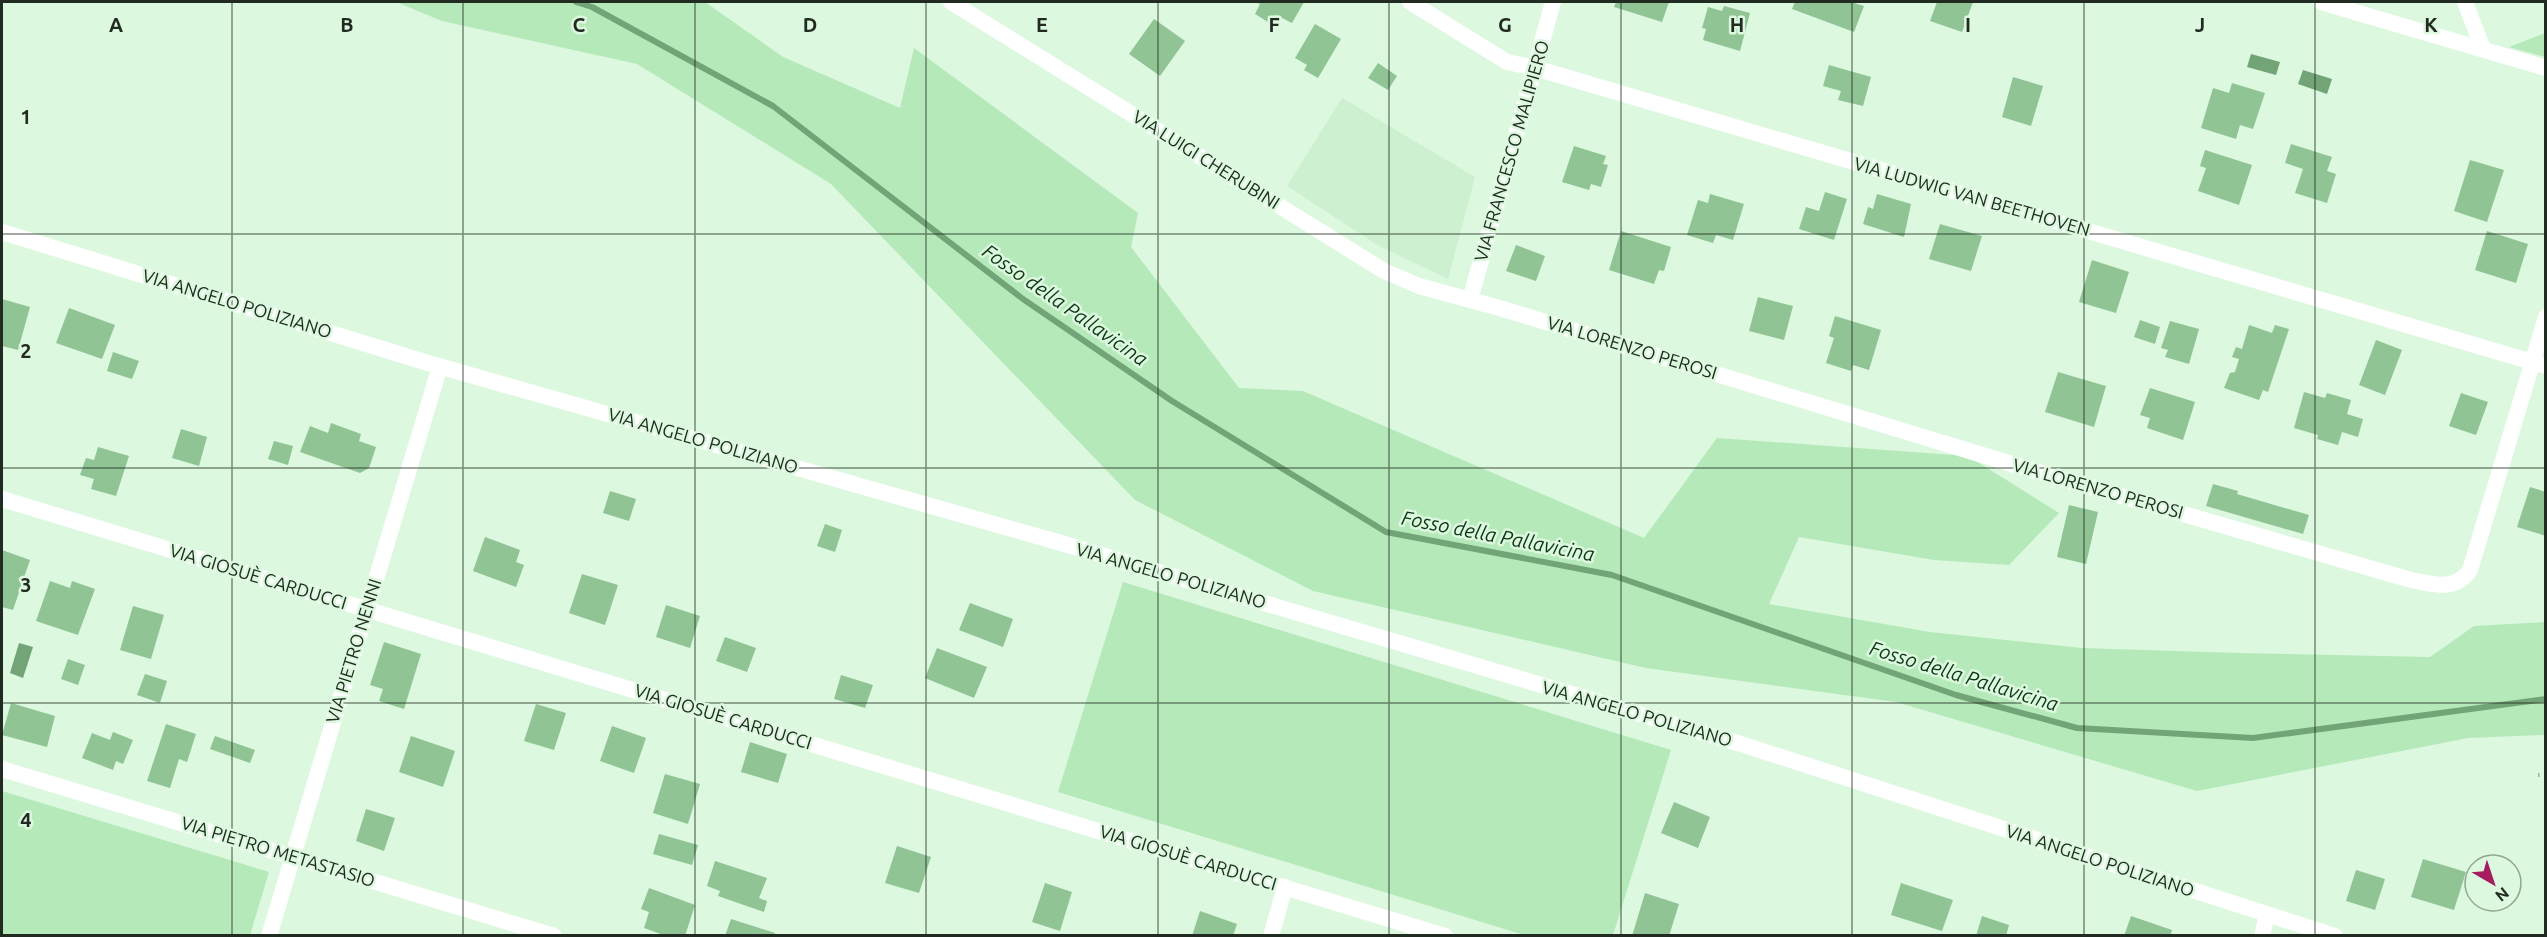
<svg xmlns="http://www.w3.org/2000/svg" width="2547" height="937" viewBox="0 0 2547 937" font-family="Ubuntu,sans-serif">
	<style>
		.built { fill: #cdf0d0 }
		.green { fill: #b5e9ba }
		.water { fill: #72a477 }
		.lines { fill: none; stroke-linecap: round; stroke-linejoin: round }
		.stream { stroke: #72a477; stroke-width: 6 }
		.building { fill: #90c495 }
		.path { stroke: #9cb29e; stroke-width: 4; stroke-dasharray: 1.5 4.5; stroke-linecap: butt }
		.street { stroke: #fff; stroke-width: 16 }
		.grid { fill: none; stroke: #212b21; stroke-width: 1.5; stroke-opacity: 0.55 }
		.labels { text-anchor: middle; stroke-width: 5; stroke-linejoin: round; paint-order: stroke }
		.street-label { font-size: 18px; fill: #212b21; stroke: #dcf8de }
		.water-label { font-size: 20px; font-style: italic; fill: #0e3516; stroke: #dcf8de }
		.grid-label { font-size: 20px; text-anchor: middle; font-weight: bold; fill: #212b21; stroke: #dcf8de; stroke-width: 5; stroke-linejoin: round; paint-order: stroke }
	</style>
	<rect width="100%" height="100%" fill="#dcf8de"/>
	<!-- built -->
	<path class="built" d="M1342 98 1475 177 1448 279 1379 246 1287 186Z"/>
	<!-- green -->
	<path class="green" d="M396 2H705L783 57 900 108 914 48 1138 213 1131 247 1239 388 1303 391 1644 538 1717 438 1968 456 2059 513 2009 565 1934 560 1799 537 1769 604 1930 632 2082 648 2239 653 2430 657 2474 626 2545 622V735L2468 738 2197 791 1896 702 1646 668 1313 591 1135 500 831 184 637 64 442 21Z
		M2545 33V57L2509 47Z
		M1123 582 1671 750 1613 935H1524L1058 792Z
		M2 791 269 872 250 935H2Z"/>
	<!-- water -->
	<path class="water" d="M2251 54 2280 62 2276 75 2247 67Z
		M2303 70 2332 79 2327 94 2298 84Z
		M19 643 33 647 23 678 10 673Z"/>
	<g class="lines">
		<!-- stream -->
		<path class="stream" d="M576 2 592 7 773 106 1023 299 1172 401 1386 532 1612 575 1956 695 2077 728 2253 738 2546 699"/>
	</g>
	<!-- building -->
	<path class="building" d="M1255 2H1304L1292 23 1276 15 1271 24 1255 14 1260 4Z
		M1616 2H1669L1662 22 1614 7Z
		M1795 2H1851L1864 6 1854 32 1792 9Z
		M1937 2H1973L1962 32 1930 21Z
		M1724 6 1750 13 1740 51 1703 40 1706 29 1702 28 1708 7 1722 11Z
		M1154 19 1185 41 1160 76 1129 54Z
		M1315 24 1341 39 1318 78 1304 70 1307 65 1295 58Z
		M1378 63 1397 76 1388 90 1368 78Z
		M1829 65 1871 77 1863 106 1838 100 1841 91 1823 86Z
		M2013 77 2043 86 2031 126 2002 117Z
		M2232 83 2265 93 2253 129 2240 125 2236 139 2201 128 2213 88 2229 93Z
		M2291 144 2332 157 2327 171 2336 174 2327 203 2295 193 2303 169 2285 163Z
		M1574 146 1606 156 1603 164 1608 165 1601 187 1591 184 1589 190 1562 182Z
		M2205 150 2252 165 2239 205 2198 191 2206 168 2200 166Z
		M2470 160 2504 170 2487 222 2454 211Z
		M1825 192 1847 199 1834 240 1799 229 1806 207 1819 211Z
		M1710 194 1744 204 1733 240 1716 235 1713 243 1687 235 1698 200 1708 203Z
		M1877 194 1911 204 1904 237 1863 224 1868 207 1873 209Z
		M1940 224 1982 236 1971 271 1929 259Z
		M1621 231 1671 247 1664 271 1659 270 1654 284 1609 270Z
		M2487 231 2528 244 2516 283 2475 270Z
		M1516 245 1545 256 1536 281 1506 271Z
		M2092 260 2129 272 2116 313 2079 302Z
		M1758 297 1793 306 1784 340 1749 331Z
		M2 299 30 307 18 350 2 346Z
		M69 308 115 325 102 359 56 343Z
		M1835 316 1881 330 1869 370 1853 365 1851 371 1826 363 1834 338 1829 336Z
		M2140 320 2160 327 2155 344 2134 337Z
		M2170 321 2199 329 2189 364 2165 357 2168 350 2161 348Z
		M2249 325 2272 333 2275 325 2289 329 2268 392 2263 390 2259 400 2224 388 2230 373 2235 372 2239 359 2232 357 2236 347 2242 349Z
		M2376 340 2402 350 2385 395 2359 385Z
		M113 352 139 361 132 379 107 371Z
		M2058 372 2106 386 2094 427 2045 412Z
		M2150 388 2195 402 2183 440 2147 428 2150 418 2140 415Z
		M2304 392 2325 398 2327 393 2351 400 2347 414 2363 419 2358 437 2342 432 2338 445 2317 439 2318 435 2294 428Z
		M2461 393 2488 402 2476 435 2449 426Z
		M331 423 361 434 359 441 376 447 369 468 360 473 300 452 310 426 328 433Z
		M181 429 207 437 199 466 172 458Z
		M274 441 293 446 288 465 268 459Z
		M98 447 129 456 116 496 91 489 94 479 80 475 86 458 94 460Z
		M2213 484 2238 491 2237 494 2309 515 2303 534 2206 506Z
		M2530 487 2546 492V536L2517 527Z
		M610 491 636 499 629 521 603 513Z
		M2069 505 2098 512 2086 564 2057 557Z
		M825 524 842 530 835 552 817 546Z
		M485 537 520 550 516 562 524 565 516 587 473 571Z
		M2 550 30 560 13 610 2 607Z
		M582 574 618 585 605 625 569 613Z
		M50 581 70 588 72 581 95 589 78 635 36 621Z
		M970 603 1013 619 1003 647 959 630Z
		M666 605 700 616 690 648 656 637Z
		M133 606 164 615 151 659 120 650Z
		M725 637 756 648 747 672 716 661Z
		M384 642 421 654 404 709 379 701 383 689 370 685Z
		M937 648 987 667 974 698 925 678Z
		M68 659 85 665 78 685 61 679Z
		M145 674 167 681 160 703 137 695Z
		M841 675 873 685 865 708 834 699Z
		M11 703 55 716 47 747 2 735Z
		M536 704 566 713 554 750 524 741Z
		M166 724 196 734 187 762 179 759 170 788 147 781Z
		M612 726 646 738 634 773 600 761Z
		M113 732 133 740 123 764 116 761 113 770 82 758 92 733 110 740Z
		M215 736 255 750 250 763 210 749Z
		M411 736 455 751 443 787 399 772Z
		M750 742 787 754 778 783 741 772Z
		M665 774 700 784 688 824 653 813Z
		M1674 802 1710 817 1698 848 1661 833Z
		M366 809 395 818 384 851 356 841Z
		M659 834 698 845 692 865 653 854Z
		M897 846 931 857 919 893 885 883Z
		M2423 859 2466 872 2454 910 2411 897Z
		M715 861 767 878 759 898 767 901 764 912 718 896 720 891 707 886Z
		M2356 870 2385 879 2375 910 2346 901Z
		M1045 883 1072 892 1060 931 1032 922Z
		M1901 883 1953 900 1942 931 1891 915Z
		M649 888 695 905 685 936H666L644 928 649 912 641 909Z
		M1645 893 1679 904 1669 936H1632Z
		M1200 911 1237 924 1233 936H1192Z
		M1982 916 2009 925 2006 936H1976Z
		M2131 916 2172 930 2170 936H2124Z
		M731 919 775 933 774 936H725Z"/>
	<g class="lines">
		<!-- path -->
		<path class="path" d="M2538 775H2546"/>
		<!-- street -->
		<path class="street" d="M951 2 1384 271 1419 286 1503 309 2035 471 2411 580C2433 584 2455 592 2470 570L2546 317
			M1410 2 1507 62 1535 68 2546 366
			M2321 2 2546 68
			M2465 2 2483 49
			M2 232 428 363 1061 543 1741 744 2335 936
			M1470 300 1553 2
			M2 499 1445 936
			M2 769 554 936
			M269 936 440 366
			M1271 936 1285 887
			M2262 936 2267 915"/>
	</g>
	<!-- grid -->
	<path class="grid" d="M232 2V936M463 2V936M695 2V936M926 2V936M1158 2V936M1389 2V936M1621 2V936M1852 2V936M2084 2V936M2315 2V936M2 234H2546M2 468H2546M2 703H2546"/>
	<g class="labels">
		<!-- street labels -->
		<g class="street-label">
			<text transform="translate(1512 151) rotate(-74)" y="6">VIA FRANCESCO MALIPIERO</text>
			<text transform="translate(1206 160) rotate(32)" y="6">VIA LUIGI CHERUBINI</text>
			<text transform="translate(1972 197) rotate(16)" y="6">VIA LUDWIG VAN BEETHOVEN</text>
			<text transform="translate(237 304) rotate(17)" y="6">VIA ANGELO POLIZIANO</text>
			<text transform="translate(1632 348) rotate(17)" y="6">VIA LORENZO PEROSI</text>
			<text transform="translate(703 441) rotate(16)" y="6">VIA ANGELO POLIZIANO</text>
			<text transform="translate(2098 489) rotate(16)" y="6">VIA LORENZO PEROSI</text>
			<text transform="translate(1171 576) rotate(16)" y="6">VIA ANGELO POLIZIANO</text>
			<text transform="translate(258 577) rotate(17)" y="6">VIA GIOSUÈ CARDUCCI</text>
			<text transform="translate(354 651) rotate(-73)" y="6">VIA PIETRO NENNI</text>
			<text transform="translate(1637 714) rotate(16)" y="6">VIA ANGELO POLIZIANO</text>
			<text transform="translate(723 717) rotate(17)" y="6">VIA GIOSUÈ CARDUCCI</text>
			<text transform="translate(278 852) rotate(17)" y="6">VIA PIETRO METASTASIO</text>
			<text transform="translate(1188 858) rotate(17)" y="6">VIA GIOSUÈ CARDUCCI</text>
			<text transform="translate(2100 861) rotate(18)" y="6">VIA ANGELO POLIZIANO</text>
		</g>
		<!-- water labels -->
		<g class="water-label">
			<text transform="translate(1065 305) rotate(35)" y="7">Fosso della Pallavicina</text>
			<text transform="translate(1498 536) rotate(11)" y="7">Fosso della Pallavicina</text>
			<text transform="translate(1964 676) rotate(17)" y="7">Fosso della Pallavicina</text>
		</g>
	</g>
	<g class="grid-label">
		<text x="116" y="32">A</text>
		<text x="347" y="32">B</text>
		<text x="579" y="32">C</text>
		<text x="810" y="32">D</text>
		<text x="1042" y="32">E</text>
		<text x="1274" y="32">F</text>
		<text x="1505" y="32">G</text>
		<text x="1737" y="32">H</text>
		<text x="1968" y="32">I</text>
		<text x="2200" y="32">J</text>
		<text x="2431" y="32">K</text>
		<text x="26" y="124">1</text>
		<text x="26" y="358">2</text>
		<text x="26" y="592">3</text>
		<text x="26" y="827">4</text>
	</g>
	<!-- border -->
	<rect width="2547" height="937" fill="none" stroke="#212b21" stroke-width="6"/>
	<!-- north arrow -->
	<g transform="translate(2493 883) rotate(141)"><circle r="28" fill="#dcf8de" stroke="#91a692" stroke-width="1.5"/>
	<path d="M0-4.5L10 22L0 15L-10 22Z" fill="#a71b60"/>
	<text y="-9" font-size="16" font-weight="bold" text-anchor="middle" fill="#212b21">N</text>
	</g>
</svg>
